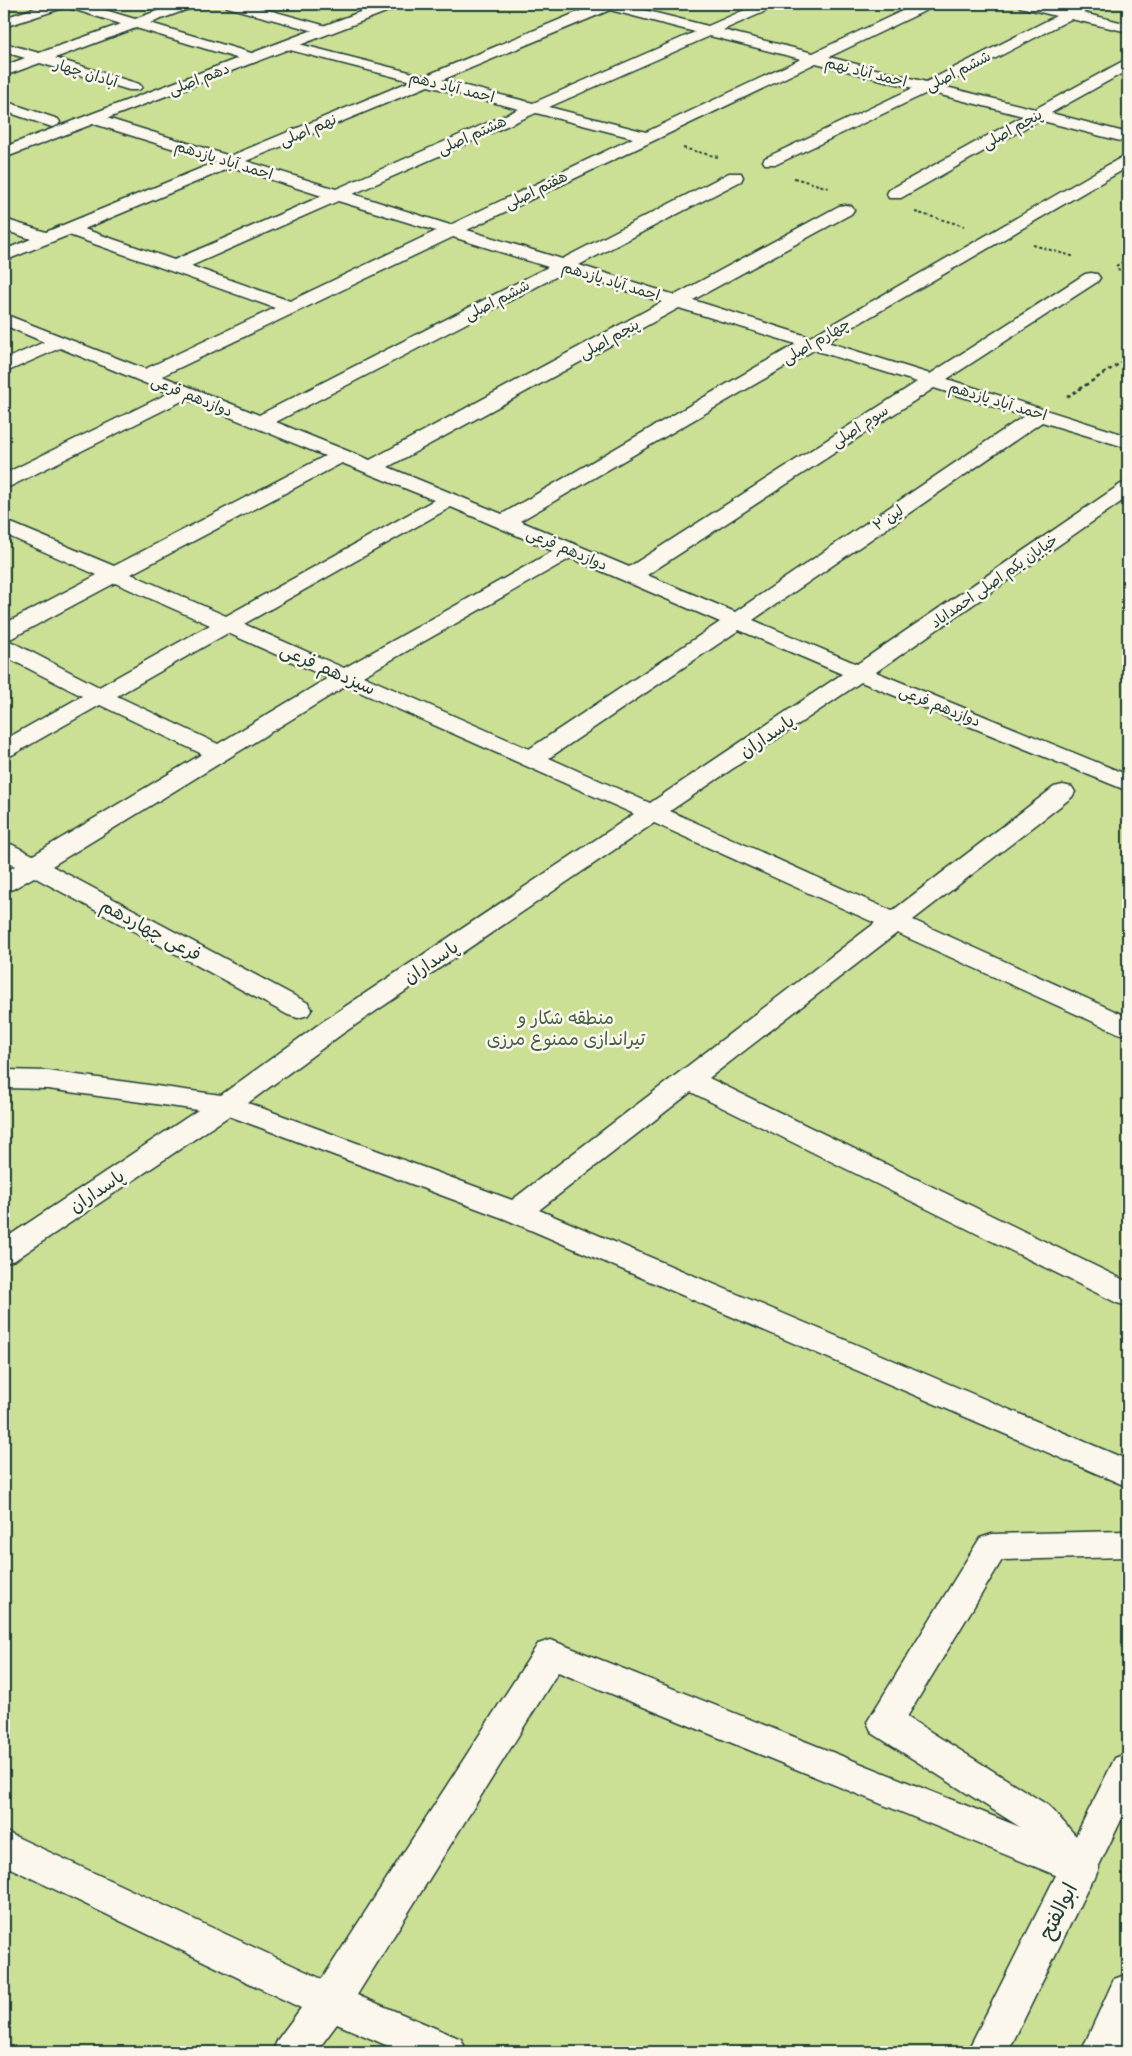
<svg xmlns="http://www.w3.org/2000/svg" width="1132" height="2056" viewBox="0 0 1132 2056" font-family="Mynerve,'Playpen Sans Arabic',sans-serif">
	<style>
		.green { fill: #cbe095; stroke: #758e64 }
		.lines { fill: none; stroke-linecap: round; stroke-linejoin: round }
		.minor-casing { stroke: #1f3d34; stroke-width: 3 }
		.major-casing { stroke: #1f3d34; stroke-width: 3 }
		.path-far1 { stroke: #1f3d34; stroke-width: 2; stroke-dasharray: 3 2.5; stroke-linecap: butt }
		.path { stroke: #1f3d34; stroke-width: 2.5; stroke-dasharray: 4 3; stroke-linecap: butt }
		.minor { fill: #fbf7ec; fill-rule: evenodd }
		.major { fill: #fbf7ec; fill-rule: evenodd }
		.labels { text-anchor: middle; stroke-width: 5; stroke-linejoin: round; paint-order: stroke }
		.far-street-label { font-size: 15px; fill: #1f3d34; stroke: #fbf7ec }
		.street-label { font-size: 18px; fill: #1f3d34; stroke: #fbf7ec }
		.park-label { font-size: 18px; fill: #415e47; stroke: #fbf7ec }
		.near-street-label { font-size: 21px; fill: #1f3d34; stroke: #fbf7ec }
	</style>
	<rect width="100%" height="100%" fill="#f9e8d7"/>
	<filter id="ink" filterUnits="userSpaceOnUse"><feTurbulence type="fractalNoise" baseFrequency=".02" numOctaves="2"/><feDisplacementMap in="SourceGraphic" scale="10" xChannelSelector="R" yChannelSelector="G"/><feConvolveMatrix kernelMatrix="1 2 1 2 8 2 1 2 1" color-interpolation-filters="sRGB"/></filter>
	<g filter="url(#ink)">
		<!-- green -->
		<path class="green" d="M4 4H1128V2052H4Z"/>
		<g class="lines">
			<defs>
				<path id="minor" d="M47 4H85L135 19 176 4H196L194 7 150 23 258 55 261 58 258 61 253 63 136 28 55 58 139 84 142 87 139 90H129L40 63 4 76V66L25 58 4 52V43L39 53 121 24 66 7 4 27V18Z
					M225 4H247L330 27 332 30 330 33 325 34 227 7Z
					M597 4H620L708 26 758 4H777L775 7 723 30 813 53 917 4H935L933 7 829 57 926 82 1056 16 1020 7 1018 4H1043L1068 10 1079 4H1097L1095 7 1083 13 1128 24V32L1071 19 942 86 1035 109 1123 61 1128 59V70L1051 113 1128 133V143L1039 120 901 198H889L887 194 889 190 1023 116 929 92 777 164H765L763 161 765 158 913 88 816 63 467 230 562 259 729 173H741L743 177 741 181 579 265 675 295 839 206 845 205 851 206 854 210 851 214 693 300 810 337 1122 157 1128 155V167L827 342 930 374 1085 274 1091 273 1097 274 1100 278 1097 282 947 379 1128 436V448L1042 422 753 620 857 664 1121 484 1128 482V497L876 672 1128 775V791L861 682 670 811 892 911 1054 787 1063 785 1072 787 1075 792 1072 797 913 920 1128 1017V1036L1118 1033 897 933 709 1078 1128 1282V1306L1117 1303 691 1092 539 1210 1128 1460V1487L505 1219 229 1116 15 1260 4 1263V1239L198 1110 48 1089 4 1088V1070L48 1071 221 1095 322 1022 634 814 346 686 52 866 308 1003 312 1009 308 1015 298 1018 288 1015 34 877 13 889 4 892V873L15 866 4 860V842L13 845 33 855 202 754 100 705 12 755 4 757V740L82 696 4 656V640L12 642 99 687 210 625 115 583 12 638 4 640V624L97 575 4 534V520L114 566 325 456 186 399 11 486 4 488V474L169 393 60 348 4 373V360L44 342 4 325V314L145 369 275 308 69 235 4 261V250L31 239 4 230V219L46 232 216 162 88 122 86 119 88 116H100L230 156 411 81 282 48 280 45 282 42 287 41 425 76ZM610 10 695 32 533 103 442 80ZM710 36 801 59 646 132 549 107ZM428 86 519 109 336 189 246 161ZM536 113 633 138 450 225 353 194ZM232 167 322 196 174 260 84 229ZM338 201 436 231 290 301 191 266ZM453 237 548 267 259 415 162 376ZM565 272 662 302 370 460 276 422ZM679 308 796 344 502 514 388 467ZM814 350 917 382 629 567 520 521ZM934 388 1024 416 735 612 647 575ZM342 463 434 500 226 616 131 574ZM451 507 553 551 344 668 244 624ZM571 558 720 622 529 749 363 676ZM739 630 842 674 650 803 549 758ZM228 633 328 678 218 744 117 696ZM654 823 875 923 512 1200 248 1103 342 1034Z
					M4 101 58 119 60 122 58 125 52 127 4 111Z
					M1128 1531V1557L1002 1560 907 1717 1049 1806 1094 1856 1099 1868 1094 1880 1080 1885 558 1672 357 1995 461 2039 467 2052H402L337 2024 316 2052H272L278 2039 301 2008 4 1865V1831L322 1979 538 1644 551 1640 1020 1827 872 1733 867 1722 980 1538 992 1534Z"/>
				<path id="major" d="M381 4H401L399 7 4 158V147Z
					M1128 1753V1806L1008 2052H967L1115 1758Z
					M1128 1974V2036L1121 2052H1081L1114 1979Z"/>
			</defs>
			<!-- minor casing -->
			<use href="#minor" class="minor-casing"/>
			<!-- major casing -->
			<use href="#major" class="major-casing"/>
			<!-- path-far1 -->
			<path class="path-far1" d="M683 148 718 157
				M794 178 829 188
				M915 212 964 226
				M1033 245 1075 257
				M1116 266 1128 259
				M1117 269 1128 272"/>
			<!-- path -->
			<path class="path" d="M1067 397 1128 358"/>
			<!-- minor -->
			<use href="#minor" class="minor"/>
			<!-- major -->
			<use href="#major" class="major"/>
		</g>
	</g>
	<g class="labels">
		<!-- far-street labels -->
		<g class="far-street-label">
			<text transform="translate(958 71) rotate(-27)" y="5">ششم اصلی</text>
			<text transform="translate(866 72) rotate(14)" y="5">احمد آباد نهم</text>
			<text transform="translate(86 73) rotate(17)" y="5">آبادان چهار</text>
			<text transform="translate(199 79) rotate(-21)" y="5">دهم اصلی</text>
			<text transform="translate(452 87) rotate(14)" y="5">احمد آباد دهم</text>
			<text transform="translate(1012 129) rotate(-29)" y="5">پنجم اصلی</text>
			<text transform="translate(308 130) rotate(-23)" y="5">نهم اصلی</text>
			<text transform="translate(472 135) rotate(-24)" y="5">هشتم اصلی</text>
			<text transform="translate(224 160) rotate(17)" y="5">احمد آباد یازدهم</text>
			<text transform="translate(536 190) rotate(-26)" y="5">هفتم اصلی</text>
			<text transform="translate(611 281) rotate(17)" y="5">احمد آباد یازدهم</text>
			<text transform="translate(497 300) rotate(-27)" y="5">ششم اصلی</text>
			<text transform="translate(609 339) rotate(-29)" y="5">پنجم اصلی</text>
			<text transform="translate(816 341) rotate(-30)" y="5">چهارم اصلی</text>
			<text transform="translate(192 396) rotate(22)" y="5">دوازدهم فرعی</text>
			<text transform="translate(998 401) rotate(17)" y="5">احمد آباد یازدهم</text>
			<text transform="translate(860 426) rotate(-33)" y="5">سوم اصلی</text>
			<text transform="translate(888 518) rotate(-34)" y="5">لین ۲</text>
			<text transform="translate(567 549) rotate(23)" y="5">دوازدهم فرعی</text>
			<text transform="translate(994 581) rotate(-35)" y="5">خیابان یکم اصلی احمداباد</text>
			<text transform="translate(940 706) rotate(22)" y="5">دوازدهم فرعی</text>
		</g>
		<!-- street labels -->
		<g class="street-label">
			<text transform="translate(328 669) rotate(24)" y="6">سیزدهم فرعی</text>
			<text transform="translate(767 736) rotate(-34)" y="6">پاسداران</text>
			<text transform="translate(151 930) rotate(28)" y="6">فرعی چهاردهم</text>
			<text transform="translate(431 962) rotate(-34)" y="6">پاسداران</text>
			<text transform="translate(97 1191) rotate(-34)" y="6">پاسداران</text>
		</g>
		<!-- park labels -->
		<g class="park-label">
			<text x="566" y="1024">منطقه شکار و<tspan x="566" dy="21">تیراندازی ممنوع مرزی</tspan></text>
		</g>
		<!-- near-street labels -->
		<g class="near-street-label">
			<text transform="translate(1058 1911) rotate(-63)" y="7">ابوالفتح</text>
		</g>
	</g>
	<!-- margin -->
	<rect width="1132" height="2056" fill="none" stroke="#fbf7ec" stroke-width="20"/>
	<rect x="10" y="10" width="1112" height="2036" fill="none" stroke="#1f3d34" stroke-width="2" filter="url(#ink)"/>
</svg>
